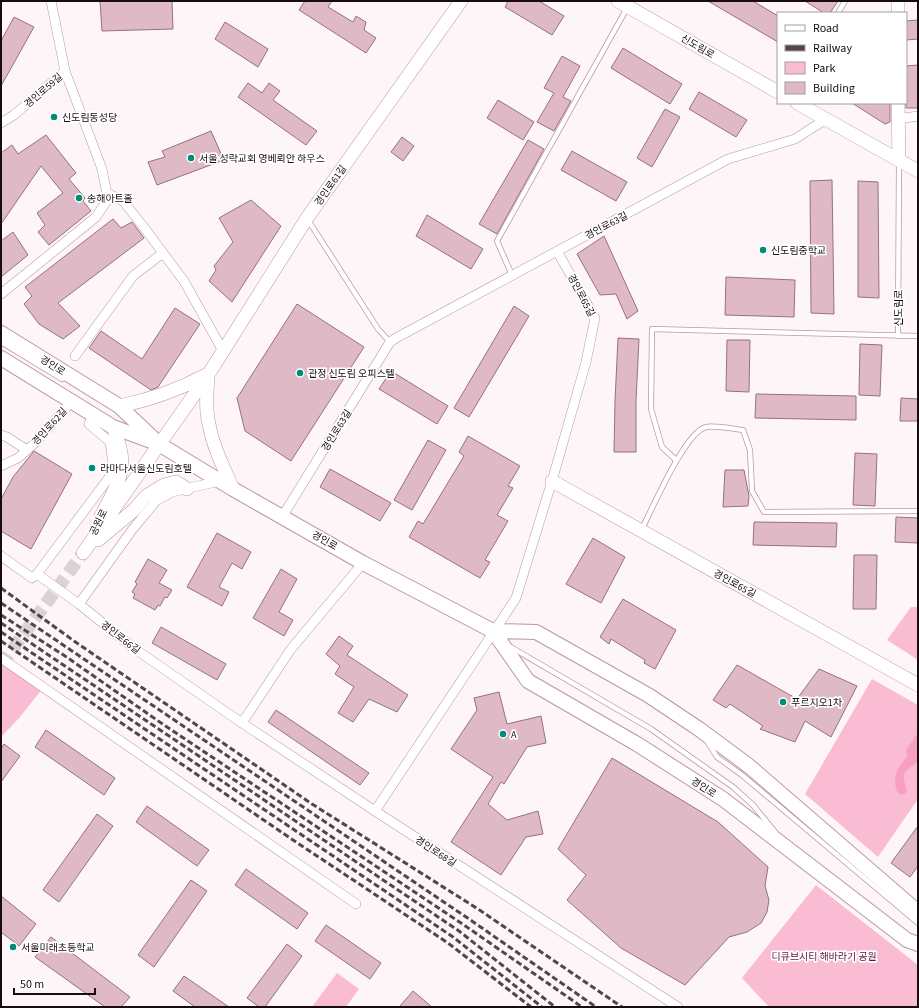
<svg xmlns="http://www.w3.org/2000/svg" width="919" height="1008" viewBox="0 0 919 1008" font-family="'Source Sans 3','Noto Sans KR',sans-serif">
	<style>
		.green { fill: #fabcd3 }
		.water { fill: #f89fc1 }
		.building { fill: #e0b9c7; stroke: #95717e }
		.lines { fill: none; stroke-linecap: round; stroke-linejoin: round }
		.secondary-tunnel { stroke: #dcd2d5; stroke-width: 13; stroke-dasharray: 13 6; stroke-linecap: butt }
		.lane-casing { stroke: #bc96a3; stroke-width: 6 }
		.street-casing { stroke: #bc96a3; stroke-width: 10 }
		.secondary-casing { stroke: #bc96a3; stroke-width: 14 }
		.primary-casing { stroke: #bc96a3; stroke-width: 16 }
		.lane { stroke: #fff; stroke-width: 4.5 }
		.street { stroke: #fff; stroke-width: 9 }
		.secondary { stroke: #fff; stroke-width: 13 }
		.primary { stroke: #fff; stroke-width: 14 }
		.rail { stroke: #52464a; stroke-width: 3; stroke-dasharray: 6 3; stroke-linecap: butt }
		.poi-dot { fill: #008d75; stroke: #fff; stroke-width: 1.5 }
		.labels { text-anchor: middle; stroke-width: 3.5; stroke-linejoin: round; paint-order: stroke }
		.street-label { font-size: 10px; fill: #190c11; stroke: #fff }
		.poi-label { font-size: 10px; fill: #190c11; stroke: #fff; text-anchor: start }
		.park-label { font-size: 10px; fill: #5d1137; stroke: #fff }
	</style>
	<rect width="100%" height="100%" fill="#fef5f8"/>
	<!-- green -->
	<path class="green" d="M911 607H918V660L887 640Z
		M1 660 43 688 20 717 1 737Z
		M872 679 918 705V799L878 857 805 794Z
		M816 885 918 965V1007H769L742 978Z
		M337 973 359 989 346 1007H312Z"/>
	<!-- water -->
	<path class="water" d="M918 733V762C901 774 902 772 907 792L902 795 897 792C892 776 897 769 907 757L906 750Z"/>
	<!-- building -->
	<path class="building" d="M100 1H172L173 29 102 31Z
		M305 1H332L328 7 353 22 356 16 366 22 364 30 376 38 366 53 299 10Z
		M508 1H539L564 16 552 35 505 7Z
		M708 1H753L778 16V42Z
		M805 1H838L830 13H824Z
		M14 17 34 27 1 86V41Z
		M918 20V39L906 40V21Z
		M225 22 268 49 258 67 215 39Z
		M623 48 682 84 670 104 611 68Z
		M562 56 580 66 563 97 571 101 554 131 537 122 554 93 544 88Z
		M918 65V108H906V66Z
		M248 83 262 93 269 83 280 91 273 100 317 131 306 145 238 97Z
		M699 92 747 120 736 137 689 109Z
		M498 100 534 122 523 140 487 118Z
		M852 103H890V122L885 124Z
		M665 109 680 117 652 167 637 158Z
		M211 131 222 156 221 157 224 160 157 185 148 162 165 157 162 151Z
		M46 135 76 173 69 179 85 198 83 201 91 211 49 245 38 232 45 225 37 213 63 193 41 166 1 224V153L12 145 18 154Z
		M402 137 414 146 403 161 391 152Z
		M528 140 544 149 497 234 479 224Z
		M572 151 627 182 616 201 561 170Z
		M832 180 834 314 811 313 810 181Z
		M858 181 878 182 879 298 858 297Z
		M251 200 281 226 232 302 209 281 216 270 214 266 233 242 219 218Z
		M427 215 483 249 471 269 416 236Z
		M113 219 121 228 132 222 144 238 58 303 80 326 63 339 39 324 24 304 32 296 25 287Z
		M13 232 28 255 1 277V241Z
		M604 236 638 311 627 319 616 294 600 295 577 254Z
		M726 277 795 280 794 317 725 315Z
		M297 304 364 347 291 461 245 431 237 398Z
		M514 306 529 316 469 417 454 408Z
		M175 308 200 324 158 387 151 390 89 348 101 331 142 359Z
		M618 338 639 339 636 401V452H614L615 401Z
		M727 340H750L749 392 726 391Z
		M860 344 882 345 880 396 859 395Z
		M391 371 448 406 437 424 379 389Z
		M756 394 856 396V420L755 418Z
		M901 398 918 399V421H900Z
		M468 436 520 466 508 486 513 488 497 515 508 521 485 560 490 562 480 578 409 537 418 521 423 524 464 456 459 452Z
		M428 440 446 450 412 510 394 500Z
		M34 451 72 474 31 549 1 531V499L13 477Z
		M855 453 877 454 875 506 853 505Z
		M330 469 391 503 380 521 320 487Z
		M725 470H744L749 496 748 506 723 507Z
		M896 517 918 518V543L895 542Z
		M754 522 837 523 836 547 753 545Z
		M217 533 251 552 242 569 232 563 219 587 229 592 222 606 187 587Z
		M593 538 625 557 601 603 566 584Z
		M854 555H877L876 609H853Z
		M148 559 167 570 159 583 172 590 167 598 165 597 160 606 158 605 155 610 133 598 135 594 132 592 137 584 135 582Z
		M281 569 297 579 279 612 293 620 284 636 253 618Z
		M623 599 676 630 655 669 644 663 645 660 611 639 609 644 600 637Z
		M161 627 226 664 217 680 152 643Z
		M339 636 353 646 347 655 408 695 397 712 369 699 353 722 338 713 354 687 335 674 340 666 326 654Z
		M737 665 797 699 819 669 857 686 831 737 805 721 795 742 760 729 763 726 730 704 726 708 713 700Z
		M499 692 507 724 541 716 546 743 527 747 504 784 501 782 488 804 507 820 538 811 543 834 526 837 501 875 451 842 493 777 451 749 477 710 474 698Z
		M276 710 369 773 360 785 268 722Z
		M46 730 115 778 104 795 35 747Z
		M4 744 20 756 1 782V749Z
		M612 758 718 822 768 867 765 886 769 900 767 912 761 923 747 932 729 937 685 985 621 948 567 900 586 875 558 849Z
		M147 806 209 850 197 866 136 822Z
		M97 814 113 826 59 902 43 890Z
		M918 826V866L910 877 891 863Z
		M246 869 308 913 297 929 235 885Z
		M191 880 207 891 154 967 138 955Z
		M1 896 36 924 19 946 1 932Z
		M326 925 381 963 370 979 315 941Z
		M51 937 130 997 121 1007H105L35 957Z
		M287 944 302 956 265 1007H259L247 998Z
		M184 976 229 1007H195L173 991Z
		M413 991 432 1007H399Z"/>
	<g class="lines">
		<!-- secondary-tunnel -->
		<path class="secondary-tunnel" d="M1 665 83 553"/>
		<defs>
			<path id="lane" d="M838 13 845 1
				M308 220 378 329 390 342
				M512 275 497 241 627 8
				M898 336 899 162
				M1 342 62 379
				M676 460 662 447 651 409 652 329 918 336
				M642 529C652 509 685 432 706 427 713 425 734 429 743 430L750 450 752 491 764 512 918 511
				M509 646 651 729 733 787 753 805 775 832
				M707 741 717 757 742 775 918 923"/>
			<path id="street" d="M898 119 918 116
				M1 123 14 115 65 71 51 1
				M163 253 184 281 223 351
				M1 294 96 217 108 199 102 169 65 71
				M75 356 133 276 163 253 146 230 123 201 107 193
				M1 435 7 437 27 450
				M1 466 18 458 36 442 72 401
				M282 517 390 342 396 338 728 159 795 139 826 119
				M1 556 32 578 37 574 79 604 135 649 242 723 375 811 678 1007
				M37 574 114 471 110 442 89 424 94 415
				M79 604 132 530 156 501 172 492 220 481
				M1 658 356 904
				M242 723 291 649 363 563
				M375 811 516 598 552 481 586 362 595 318 557 251"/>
			<path id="secondary" d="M618 1 778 92
				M898 1V13
				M797 103 918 171
				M898 103 899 160
				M208 375C207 391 205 408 209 424 213 447 224 468 233 489
				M119 406C150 400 178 390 206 375
				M552 481 918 685
				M101 516C108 502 119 485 121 470 124 455 118 440 113 427
				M98 540 134 510 146 496 164 485 176 482 187 489
				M83 553 208 375 307 218 461 1"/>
			<path id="primary" d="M1 333 119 406 155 440
				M1 358 113 427 159 444 233 489 363 563 493 631 536 632 648 695 699 729 749 766 918 912
				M493 631 528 681 637 744 723 799 907 940 918 944"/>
		</defs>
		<!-- lane casing -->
		<use href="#lane" class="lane-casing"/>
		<!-- street casing -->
		<use href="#street" class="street-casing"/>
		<!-- secondary casing -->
		<use href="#secondary" class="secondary-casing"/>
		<!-- primary casing -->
		<use href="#primary" class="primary-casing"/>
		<!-- lane -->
		<use href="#lane" class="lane"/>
		<!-- street -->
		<use href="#street" class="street"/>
		<!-- secondary -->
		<use href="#secondary" class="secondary"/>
		<!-- primary -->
		<use href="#primary" class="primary"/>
		<!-- rail -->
		<path class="rail" d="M1 588 74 641 312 804 478 909 622 1007
			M1 603 469 919 596 1007
			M1 615 65 656 164 725 464 925 582 1007
			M1 623 459 931 555 1007
			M1 632 453 937 542 1007
			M1 641 293 840 448 943 531 1007"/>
	</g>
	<!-- markers -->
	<g class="poi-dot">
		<circle cx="54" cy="117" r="4"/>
		<circle cx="191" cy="158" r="4"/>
		<circle cx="79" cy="198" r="4"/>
		<circle cx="763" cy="250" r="4"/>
		<circle cx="300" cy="373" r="4"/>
		<circle cx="92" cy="468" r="4"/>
		<circle cx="783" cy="702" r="4"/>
		<circle cx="503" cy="734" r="4"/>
		<circle cx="13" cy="947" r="4"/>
	</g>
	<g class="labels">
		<!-- street labels -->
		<g class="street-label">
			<text transform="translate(698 46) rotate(30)" y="4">신도림로</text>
			<text transform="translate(43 90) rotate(-41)" y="4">경인로59길</text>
			<text transform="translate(330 185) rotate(-55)" y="4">경인로61길</text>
			<text transform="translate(606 225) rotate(-28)" y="4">경인로63길</text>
			<text transform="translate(582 295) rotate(62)" y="4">경인로65길</text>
			<text transform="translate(898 308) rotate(-90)" y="4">신도림로</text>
			<text transform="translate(53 365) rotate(32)" y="4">경인로</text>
			<text transform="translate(49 426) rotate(-48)" y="4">경인로62길</text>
			<text transform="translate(336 430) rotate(-58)" y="4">경인로63길</text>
			<text transform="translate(98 522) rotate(-64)" y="4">공원로</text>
			<text transform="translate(325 540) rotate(29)" y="4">경인로</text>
			<text transform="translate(735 583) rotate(29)" y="4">경인로65길</text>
			<text transform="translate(121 637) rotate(38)" y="4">경인로66길</text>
			<text transform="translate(704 787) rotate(33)" y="4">경인로</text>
			<text transform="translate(436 851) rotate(33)" y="4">경인로68길</text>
		</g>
		<!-- poi labels -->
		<g class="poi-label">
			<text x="62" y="121">신도림동성당</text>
			<text x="199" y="162">서울 성락교회 영베뢰안 하우스</text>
			<text x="87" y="202">송해아트홀</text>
			<text x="771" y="254">신도림중학교</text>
			<text x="308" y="377">관정 신도림 오피스텔</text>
			<text x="100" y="472">라마다서울신도림호텔</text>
			<text x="791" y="706">푸르지오1차</text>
			<text x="511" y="738">A</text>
			<text x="21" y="951">서울미래초등학교</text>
		</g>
		<!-- park labels -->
		<g class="park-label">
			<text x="824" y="960">디큐브시티 해바라기 공원</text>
		</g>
	</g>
	<!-- border -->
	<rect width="919" height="1008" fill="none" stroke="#190c11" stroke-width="4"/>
	<!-- legend -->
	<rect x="777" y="12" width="130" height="92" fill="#ffffff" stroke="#a39ea0"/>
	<rect x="785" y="25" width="20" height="6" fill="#ffffff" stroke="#a39ea0"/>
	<text x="813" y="32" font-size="12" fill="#190c11">Road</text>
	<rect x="785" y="45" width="20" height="6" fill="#52464a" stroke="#a39ea0"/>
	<text x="813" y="52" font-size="12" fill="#190c11">Railway</text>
	<rect x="785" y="62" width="20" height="12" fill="#fabcd3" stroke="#a39ea0"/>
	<text x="813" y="72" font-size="12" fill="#190c11">Park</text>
	<rect x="785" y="82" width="20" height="12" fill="#e0b9c7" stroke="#a39ea0"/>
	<text x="813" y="92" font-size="12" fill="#190c11">Building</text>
	<!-- scale -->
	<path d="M14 988v6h81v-6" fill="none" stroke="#190c11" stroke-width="2"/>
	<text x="20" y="988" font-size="12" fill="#190c11" stroke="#ffffff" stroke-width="3" paint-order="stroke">50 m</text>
</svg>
